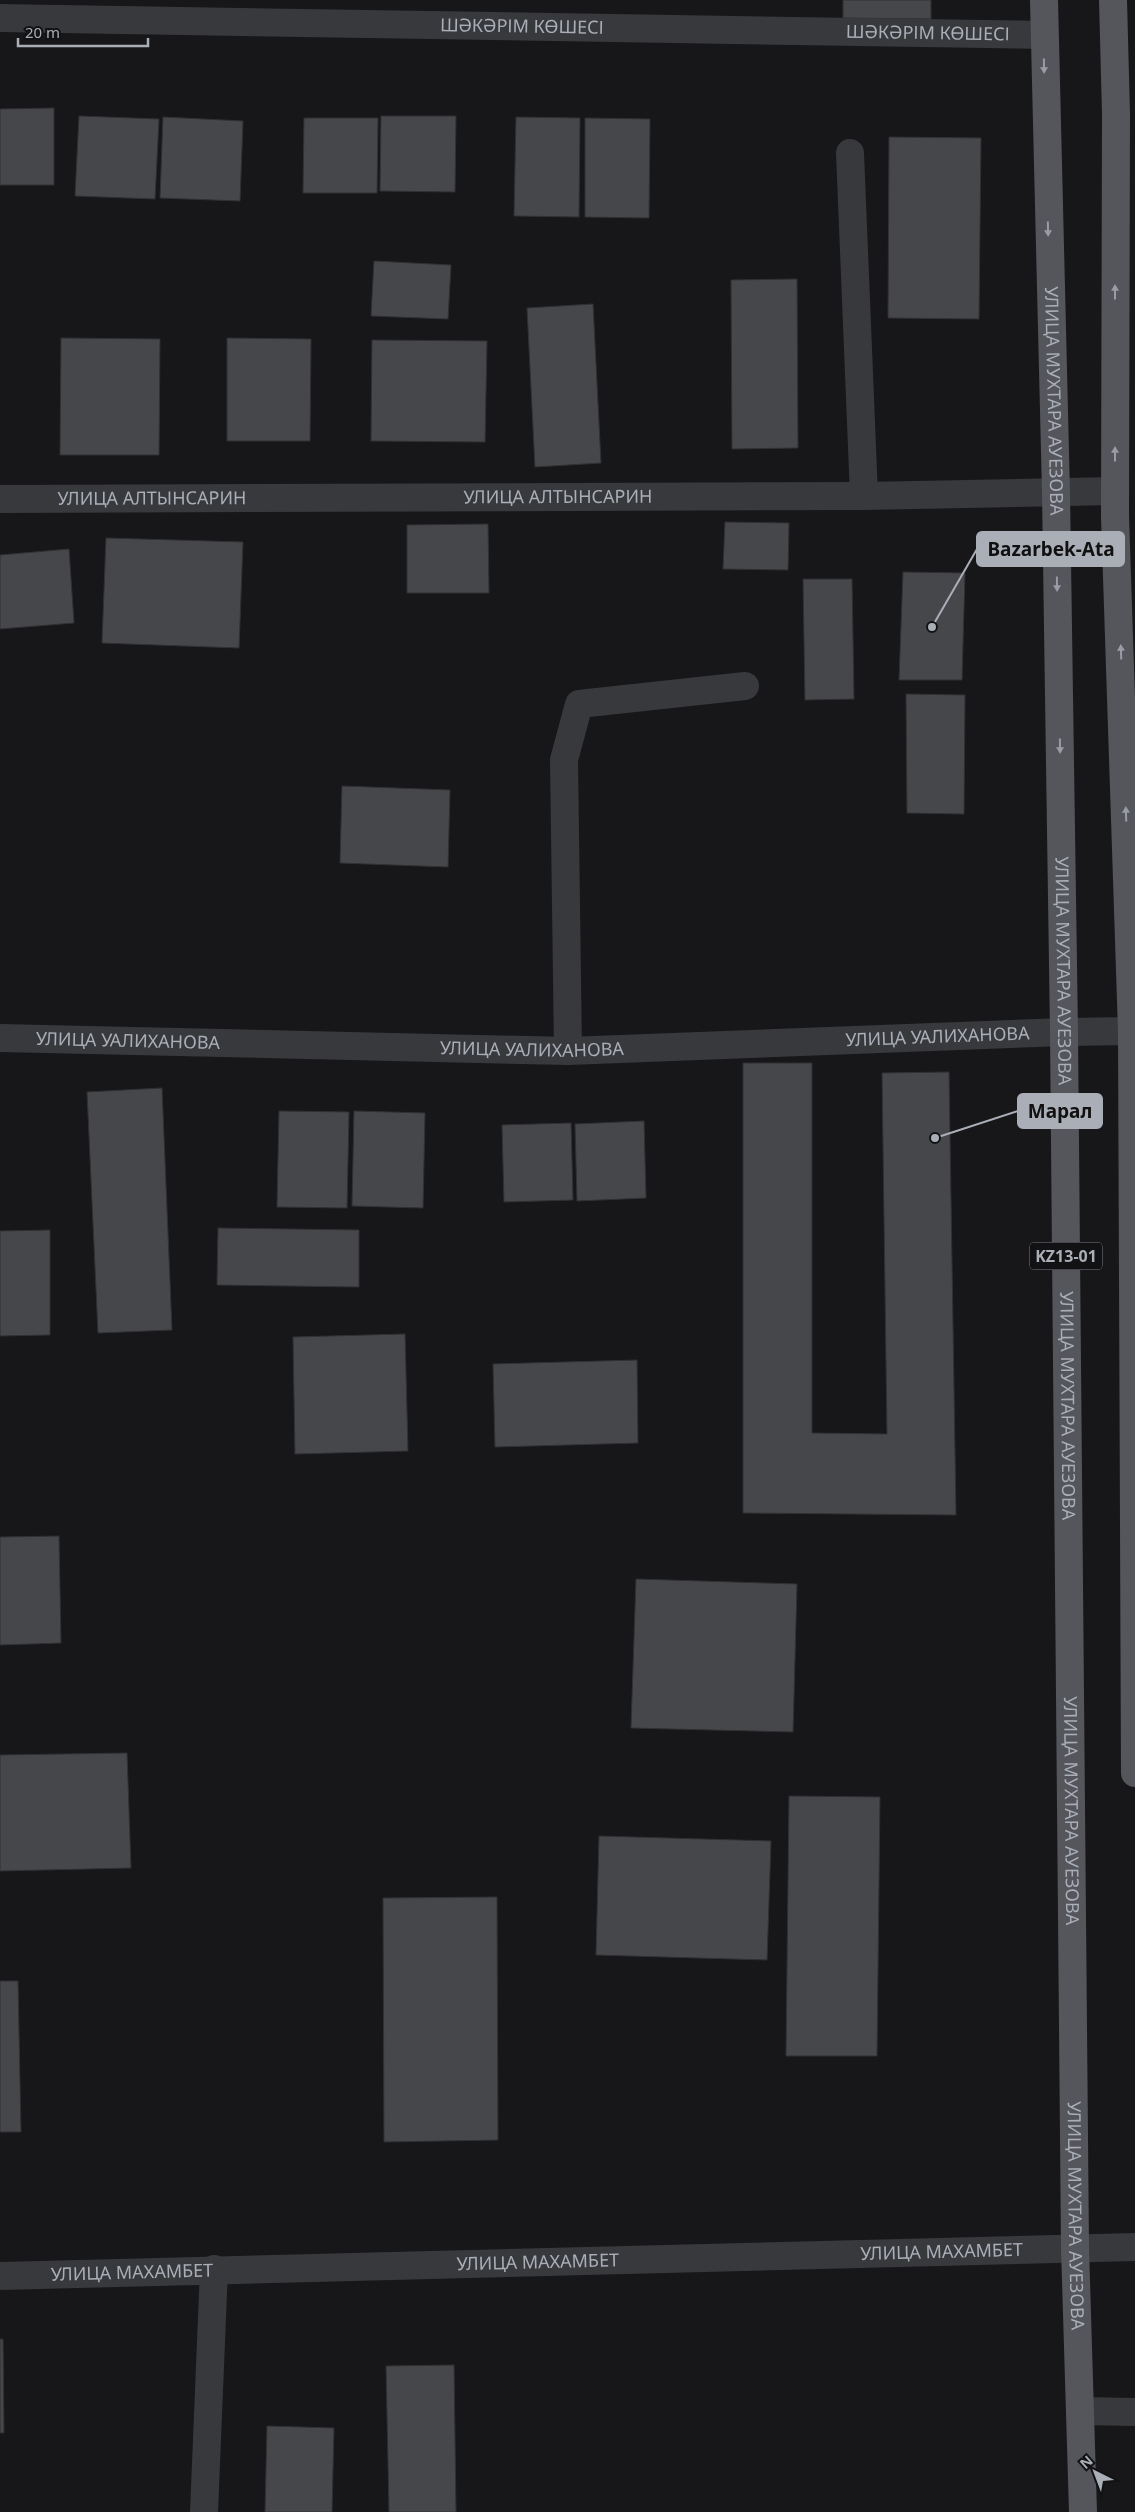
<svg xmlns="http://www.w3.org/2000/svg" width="1135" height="2512" viewBox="0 0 1135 2512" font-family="'Noto Sans',sans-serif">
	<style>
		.building { fill: #46474b; stroke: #313134 }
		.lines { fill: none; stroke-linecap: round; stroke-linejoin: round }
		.minor { stroke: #38393d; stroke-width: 28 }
		.major { stroke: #54565c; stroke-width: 28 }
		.oneway { fill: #999ca5 }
		.labels { text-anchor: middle; stroke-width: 4.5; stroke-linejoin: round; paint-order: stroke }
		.shield { fill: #121214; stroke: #7c7f86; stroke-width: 1 }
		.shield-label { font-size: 16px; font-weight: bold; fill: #aaaeb7 }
		.street-label { font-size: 18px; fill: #aaaeb7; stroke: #121214 }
		.leader { fill: none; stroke: #aaaeb7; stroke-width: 2 }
		.callout-dot { fill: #aaaeb7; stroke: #121214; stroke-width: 2 }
		.callout { fill: #aaaeb7; stroke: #aaaeb7; stroke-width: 2 }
		.callout-label { font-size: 19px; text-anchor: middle; font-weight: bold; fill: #111 }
	</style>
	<rect width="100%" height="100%" fill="#171719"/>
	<!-- building -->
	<path class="building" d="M843 0H931V19L843 18Z
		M54 108V185H0V109Z
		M79 116 159 119 155 199 75 196Z
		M381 116H456L455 192 380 191Z
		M163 117 243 121 240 201 160 198Z
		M516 117 580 118 579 217 514 216Z
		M304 118H378L377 193H303Z
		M585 118 650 119 649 218 585 217Z
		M889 137 981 138 979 319 888 318Z
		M374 261 451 265 448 319 371 316Z
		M797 279 798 448 732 449 731 280Z
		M593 304 601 463 535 467 527 308Z
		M61 338 160 339 159 455H60Z
		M227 338 311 339 310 441H227Z
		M372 340 487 341 485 442 371 441Z
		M725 522 789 523 788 570 723 569Z
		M488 524 489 593H407V525Z
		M106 538 243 542 239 648 102 643Z
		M69 549 74 623 0 629V555Z
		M903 572 965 573 962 680H899Z
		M803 579H852L854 699 805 700Z
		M906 694 965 695 964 814 907 813Z
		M342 786 450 790 448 867 340 863Z
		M743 1063H812V1433L887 1434 882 1073 949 1072 956 1515 743 1513Z
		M162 1088 172 1330 98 1333 87 1092Z
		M279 1111 349 1112 347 1208 277 1207Z
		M354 1111 425 1113 423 1208 352 1206Z
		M644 1121 646 1198 577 1201 575 1124Z
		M571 1123 573 1200 504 1202 502 1125Z
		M218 1228 359 1230V1287L217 1285Z
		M50 1230V1335L0 1336V1231Z
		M405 1334 408 1451 295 1454 293 1337Z
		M637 1360 638 1443 495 1447 493 1364Z
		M59 1536 61 1643 0 1645V1537Z
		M636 1579 797 1584 793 1732 631 1728Z
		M127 1753 131 1868 0 1871V1755Z
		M789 1796 880 1797 877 2056H786Z
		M599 1836 771 1841 767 1960 596 1955Z
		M497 1897 498 2140 384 2142 383 1898Z
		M0 1981H18L21 2132H0Z
		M0 2339H3L4 2433H0Z
		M454 2365 456 2512H389L386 2366Z
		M267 2426 334 2428 332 2512H265Z"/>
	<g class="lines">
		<!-- minor -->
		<g class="minor">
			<path id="s1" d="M0 18 1044 35"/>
			<path d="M850 153 864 496"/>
			<path id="s2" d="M0 499 864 496 1115 491"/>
			<path id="s3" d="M0 1038 568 1051 1064 1032 1132 1031"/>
			<path d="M568 1051 564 760 579 704 745 686"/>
			<path id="s4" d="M0 2276 1135 2247"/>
			<path d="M1080 2411 1135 2412"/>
			<path d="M204 2512 214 2269"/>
		</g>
		<!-- major -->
		<g class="major">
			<path id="s5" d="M1044 0 1056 493 1064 1032 1075 2248 1083 2512"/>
			<path d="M1113 0 1116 114 1115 516 1132 1031 1135 1773"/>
		</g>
	</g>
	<!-- one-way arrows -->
	<defs><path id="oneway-solid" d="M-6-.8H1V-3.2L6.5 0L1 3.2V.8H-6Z" transform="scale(1.25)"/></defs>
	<g class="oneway">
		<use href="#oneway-solid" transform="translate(1044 66) rotate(89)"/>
		<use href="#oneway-solid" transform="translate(1048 229) rotate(89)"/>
		<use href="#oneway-solid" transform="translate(1115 292) rotate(-90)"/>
		<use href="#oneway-solid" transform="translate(1115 454) rotate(-90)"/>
		<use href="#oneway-solid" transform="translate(1057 584) rotate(89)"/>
		<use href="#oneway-solid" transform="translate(1121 652) rotate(-92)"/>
		<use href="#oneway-solid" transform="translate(1060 746) rotate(89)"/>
		<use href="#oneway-solid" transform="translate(1126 814) rotate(-92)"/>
	</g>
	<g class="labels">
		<!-- shield labels -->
		<rect class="shield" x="1030" y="1242.5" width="72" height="27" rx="4"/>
		<g class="shield-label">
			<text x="1066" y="1262">KZ13-01</text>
		</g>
		<!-- street labels -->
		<g class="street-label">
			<text dy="6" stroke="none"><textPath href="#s1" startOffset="522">ШӘКӘРІМ КӨШЕСІ</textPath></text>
			<text dy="6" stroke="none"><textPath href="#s1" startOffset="928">ШӘКӘРІМ КӨШЕСІ</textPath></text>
			<text dy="6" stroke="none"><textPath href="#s5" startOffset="401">УЛИЦА МУХТАРА АУЕЗОВА</textPath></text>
			<text dy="6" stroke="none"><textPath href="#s2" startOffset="558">УЛИЦА АЛТЫНСАРИН</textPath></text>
			<text dy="6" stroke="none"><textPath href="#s2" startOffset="152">УЛИЦА АЛТЫНСАРИН</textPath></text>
			<text dy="6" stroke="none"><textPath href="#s5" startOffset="971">УЛИЦА МУХТАРА АУЕЗОВА</textPath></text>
			<text dy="6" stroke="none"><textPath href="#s3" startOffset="938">УЛИЦА УАЛИХАНОВА</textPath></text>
			<text dy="6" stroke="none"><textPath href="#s3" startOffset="128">УЛИЦА УАЛИХАНОВА</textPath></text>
			<text dy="6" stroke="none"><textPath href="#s3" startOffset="532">УЛИЦА УАЛИХАНОВА</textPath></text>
			<text dy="6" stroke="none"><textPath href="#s5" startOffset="1406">УЛИЦА МУХТАРА АУЕЗОВА</textPath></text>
			<text dy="6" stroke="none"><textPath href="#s5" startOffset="1811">УЛИЦА МУХТАРА АУЕЗОВА</textPath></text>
			<text dy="6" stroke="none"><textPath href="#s5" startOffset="2216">УЛИЦА МУХТАРА АУЕЗОВА</textPath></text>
			<text dy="6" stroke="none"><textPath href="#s4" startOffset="942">УЛИЦА МАХАМБЕТ</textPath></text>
			<text dy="6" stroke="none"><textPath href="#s4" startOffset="538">УЛИЦА МАХАМБЕТ</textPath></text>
			<text dy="6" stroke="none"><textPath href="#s4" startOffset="132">УЛИЦА МАХАМБЕТ</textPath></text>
		</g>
	</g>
	<!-- callouts -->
	<path class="leader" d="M932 627L977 549M935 1138L1018 1111"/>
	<g class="callout-dot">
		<circle cx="932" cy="627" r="5"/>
		<circle cx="935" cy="1138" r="5"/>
	</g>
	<g class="callout">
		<rect x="977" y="532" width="147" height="34" rx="5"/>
		<rect x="1018" y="1094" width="84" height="34" rx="5"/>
	</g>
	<g class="callout-label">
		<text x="1051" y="556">Bazarbek-Ata</text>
		<text x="1060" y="1118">Марал</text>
	</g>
	<!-- north arrow -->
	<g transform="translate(1095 2472) rotate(318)" stroke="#121214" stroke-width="4" paint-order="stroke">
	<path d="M0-4L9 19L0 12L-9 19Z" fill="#aaaeb7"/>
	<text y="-8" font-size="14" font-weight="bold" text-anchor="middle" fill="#aaaeb7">N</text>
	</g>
	<!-- scale -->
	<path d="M18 38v8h130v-8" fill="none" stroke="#aaaeb7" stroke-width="2.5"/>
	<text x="25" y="38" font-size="15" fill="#aaaeb7" stroke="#121214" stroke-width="4" paint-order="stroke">20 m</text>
</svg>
